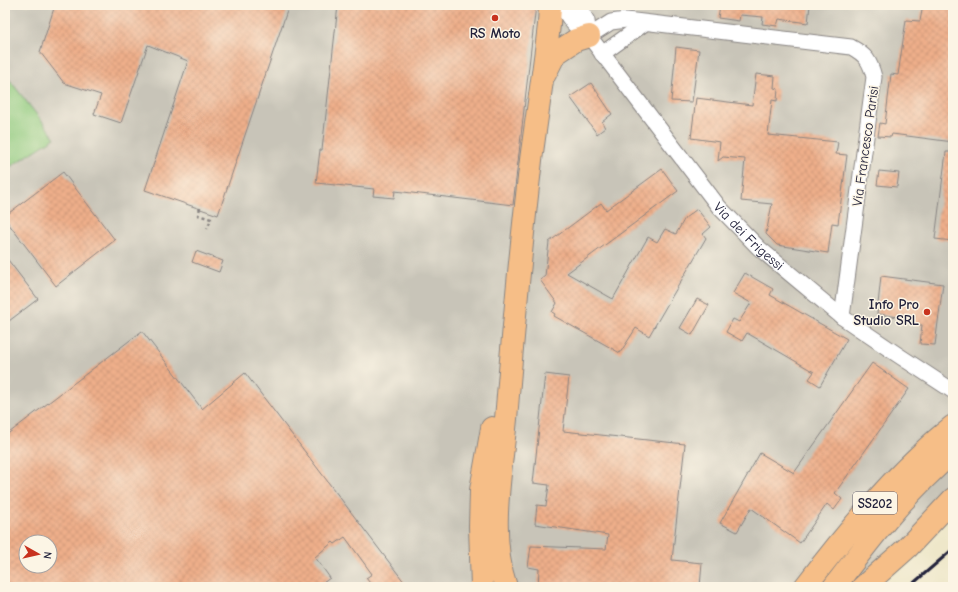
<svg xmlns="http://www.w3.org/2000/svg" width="958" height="592" viewBox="0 0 958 592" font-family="'Comic Neue',sans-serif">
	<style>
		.industrial { fill: #c8c4b8; fill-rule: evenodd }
		.grass { fill: #90ca7f; stroke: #59765d }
		.building { fill: url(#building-cross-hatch); fill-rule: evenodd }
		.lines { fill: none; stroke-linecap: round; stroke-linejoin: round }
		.minor-casing { stroke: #888482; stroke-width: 17 }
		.trunk-casing { stroke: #888482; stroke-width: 24 }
		.path { stroke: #888482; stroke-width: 2.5; stroke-dasharray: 3 3; stroke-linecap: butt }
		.minor { stroke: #fff; stroke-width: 15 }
		.trunk { stroke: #f6be87; stroke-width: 22 }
		.rail { stroke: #22223b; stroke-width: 3 }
		.poi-dot { fill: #c8321e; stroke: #fcf5e5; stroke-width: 1.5 }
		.labels { text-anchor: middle; stroke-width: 3; stroke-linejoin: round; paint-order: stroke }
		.shield { fill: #fcf5e5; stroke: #63616e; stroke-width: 1 }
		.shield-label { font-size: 13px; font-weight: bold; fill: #22223b }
		.poi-label { font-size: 14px; font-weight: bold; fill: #22223b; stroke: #fcf5e5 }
		.street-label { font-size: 14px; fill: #22223b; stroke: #fcf5e5 }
	</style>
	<defs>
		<pattern id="building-cross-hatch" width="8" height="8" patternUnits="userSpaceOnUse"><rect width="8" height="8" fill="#eeaf8a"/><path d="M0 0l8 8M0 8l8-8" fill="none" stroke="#cc9678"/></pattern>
	</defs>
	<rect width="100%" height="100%" fill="#fcf5e5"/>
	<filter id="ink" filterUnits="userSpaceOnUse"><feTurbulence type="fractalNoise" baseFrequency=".025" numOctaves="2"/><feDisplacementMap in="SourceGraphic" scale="8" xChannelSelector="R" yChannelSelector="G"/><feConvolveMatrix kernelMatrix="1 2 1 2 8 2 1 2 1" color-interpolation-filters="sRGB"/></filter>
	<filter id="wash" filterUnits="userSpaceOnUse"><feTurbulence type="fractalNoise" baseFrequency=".012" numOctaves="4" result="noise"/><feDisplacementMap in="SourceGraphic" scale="16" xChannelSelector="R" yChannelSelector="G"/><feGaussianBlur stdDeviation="0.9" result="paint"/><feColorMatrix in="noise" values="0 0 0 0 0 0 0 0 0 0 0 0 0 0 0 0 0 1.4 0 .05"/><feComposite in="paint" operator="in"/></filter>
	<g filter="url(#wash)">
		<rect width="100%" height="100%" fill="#eee7c9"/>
		<!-- industrial -->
		<path class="industrial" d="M5 5H953V502L851 587H5ZM26 542H50V566H26Z"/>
		<!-- grass -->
		<path class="grass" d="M5 74 55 138 5 170Z"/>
		<g id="blocks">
			<!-- building -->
			<path class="building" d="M55 5H289L218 215 145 190 188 61 148 45 121 123 94 114 101 95 64 83 40 52Z
				M338 5H536L513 205 395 191 394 198 373 196 374 189 316 183 320 150H322Z
				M720 5H810L808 23 779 19 777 26 762 24 763 17 740 15 739 21 718 18Z
				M923 5H953V142L892 134 891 137 878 136 880 123 885 124 891 74 898 75 906 20 920 21Z
				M676 47 699 50 692 102 671 101Z
				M756 74 775 76 774 88 778 89 777 101 772 100 768 135 838 142 836 154 847 155 838 224 832 223 828 253 777 245 766 234 772 204 741 201 745 159 723 157 718 161 720 142 691 138 696 98 752 105Z
				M591 83 612 114 602 122 605 128 597 134 570 97Z
				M946 152H953V241L935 239Z
				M662 169 678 191 567 273 613 299 648 237 657 242 665 229 676 234 685 218 697 209 711 227 703 234 706 238 649 336 636 328 620 353 554 316 555 314 552 312 557 303 540 280 545 276 549 242 601 203 606 210Z
				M879 171 899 173 897 187 877 185Z
				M63 172 115 240 56 286 5 219V216Z
				M196 251 223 261 219 272 192 262Z
				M5 256 38 299 5 324Z
				M745 273 773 289 770 295 847 339 820 386 809 379 814 372 747 333 742 341 726 332 733 319 739 322 751 303 733 293Z
				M881 276 943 284 935 345 920 344 922 325 913 324V319L877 314Z
				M697 299 709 305 692 335 680 328Z
				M142 331 202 409 245 373 408 587H373L366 578 372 574 345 537 335 544 333 542 315 557 330 578 317 587H5V436ZM26 542H50V566H26Z
				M872 363 909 389 835 493 842 499 834 510 827 504 800 543 751 508 737 532 720 523 760 453 794 473Z
				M545 374 569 377 563 431 685 444 672 560 702 563 700 587H538L539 569 528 567 531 546 606 549 608 535 535 524 537 505 546 506 549 485 533 483Z"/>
		</g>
	</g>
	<g filter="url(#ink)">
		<use href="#blocks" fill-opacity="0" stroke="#888482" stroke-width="1"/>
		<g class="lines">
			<defs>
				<g id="minor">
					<path id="s1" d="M561 5C570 20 574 27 589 36L719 207 759 248 842 317 898 355 953 391"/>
					<path d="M578 5 587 21 589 36"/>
					<path d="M589 36 611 22 626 20 851 47C866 55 870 61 874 77L842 317"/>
					<path d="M602 54 645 23"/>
				</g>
				<path id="trunk" d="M545 74 555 54 576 40 589 36
					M482 587 480 526 481 490 492 428
					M506 587C488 535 501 473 506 419 513 333 521 246 531 160 537 115 544 70 549 25L550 5
					M805 587C840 541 878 494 921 454 931 444 942 435 953 426
					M834 587C871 538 906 492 953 452
					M863 587 908 547 953 499"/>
			</defs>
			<!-- minor casing -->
			<use href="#minor" class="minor-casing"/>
			<!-- trunk casing -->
			<use href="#trunk" class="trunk-casing"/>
			<!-- path -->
			<path class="path" d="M200 208 198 215 211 219 207 229"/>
			<!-- minor -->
			<use href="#minor" class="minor"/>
			<!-- trunk -->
			<use href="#trunk" class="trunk"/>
			<!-- rail -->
			<path class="rail" d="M909 587 953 549"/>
		</g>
	</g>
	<!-- markers -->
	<g class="poi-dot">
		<circle cx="495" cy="18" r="4"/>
		<circle cx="927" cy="312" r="4"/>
	</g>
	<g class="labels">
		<!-- shield labels -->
		<rect class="shield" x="853" y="492" width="44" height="22" rx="3"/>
		<g class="shield-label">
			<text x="875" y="508">SS202</text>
		</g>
		<!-- poi labels -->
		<g class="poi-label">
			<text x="495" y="38">RS Moto</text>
			<text x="919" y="309" text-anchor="end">Info Pro<tspan x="919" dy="16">Studio SRL</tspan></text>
		</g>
		<!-- street labels -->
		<g class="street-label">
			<text transform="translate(865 146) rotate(-82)" y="5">Via Francesco Parisi</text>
			<text dy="5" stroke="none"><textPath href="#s1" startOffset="299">Via dei Frigessi</textPath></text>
		</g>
	</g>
	<!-- margin -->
	<rect width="958" height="592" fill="none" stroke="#fcf5e5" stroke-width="20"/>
	<!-- north arrow -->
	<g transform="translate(38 554) rotate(98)"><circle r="19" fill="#fcf5e5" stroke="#a5a1a1"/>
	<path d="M0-3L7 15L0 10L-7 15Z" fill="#c8321e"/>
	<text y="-6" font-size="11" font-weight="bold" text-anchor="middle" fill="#22223b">N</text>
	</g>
</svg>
